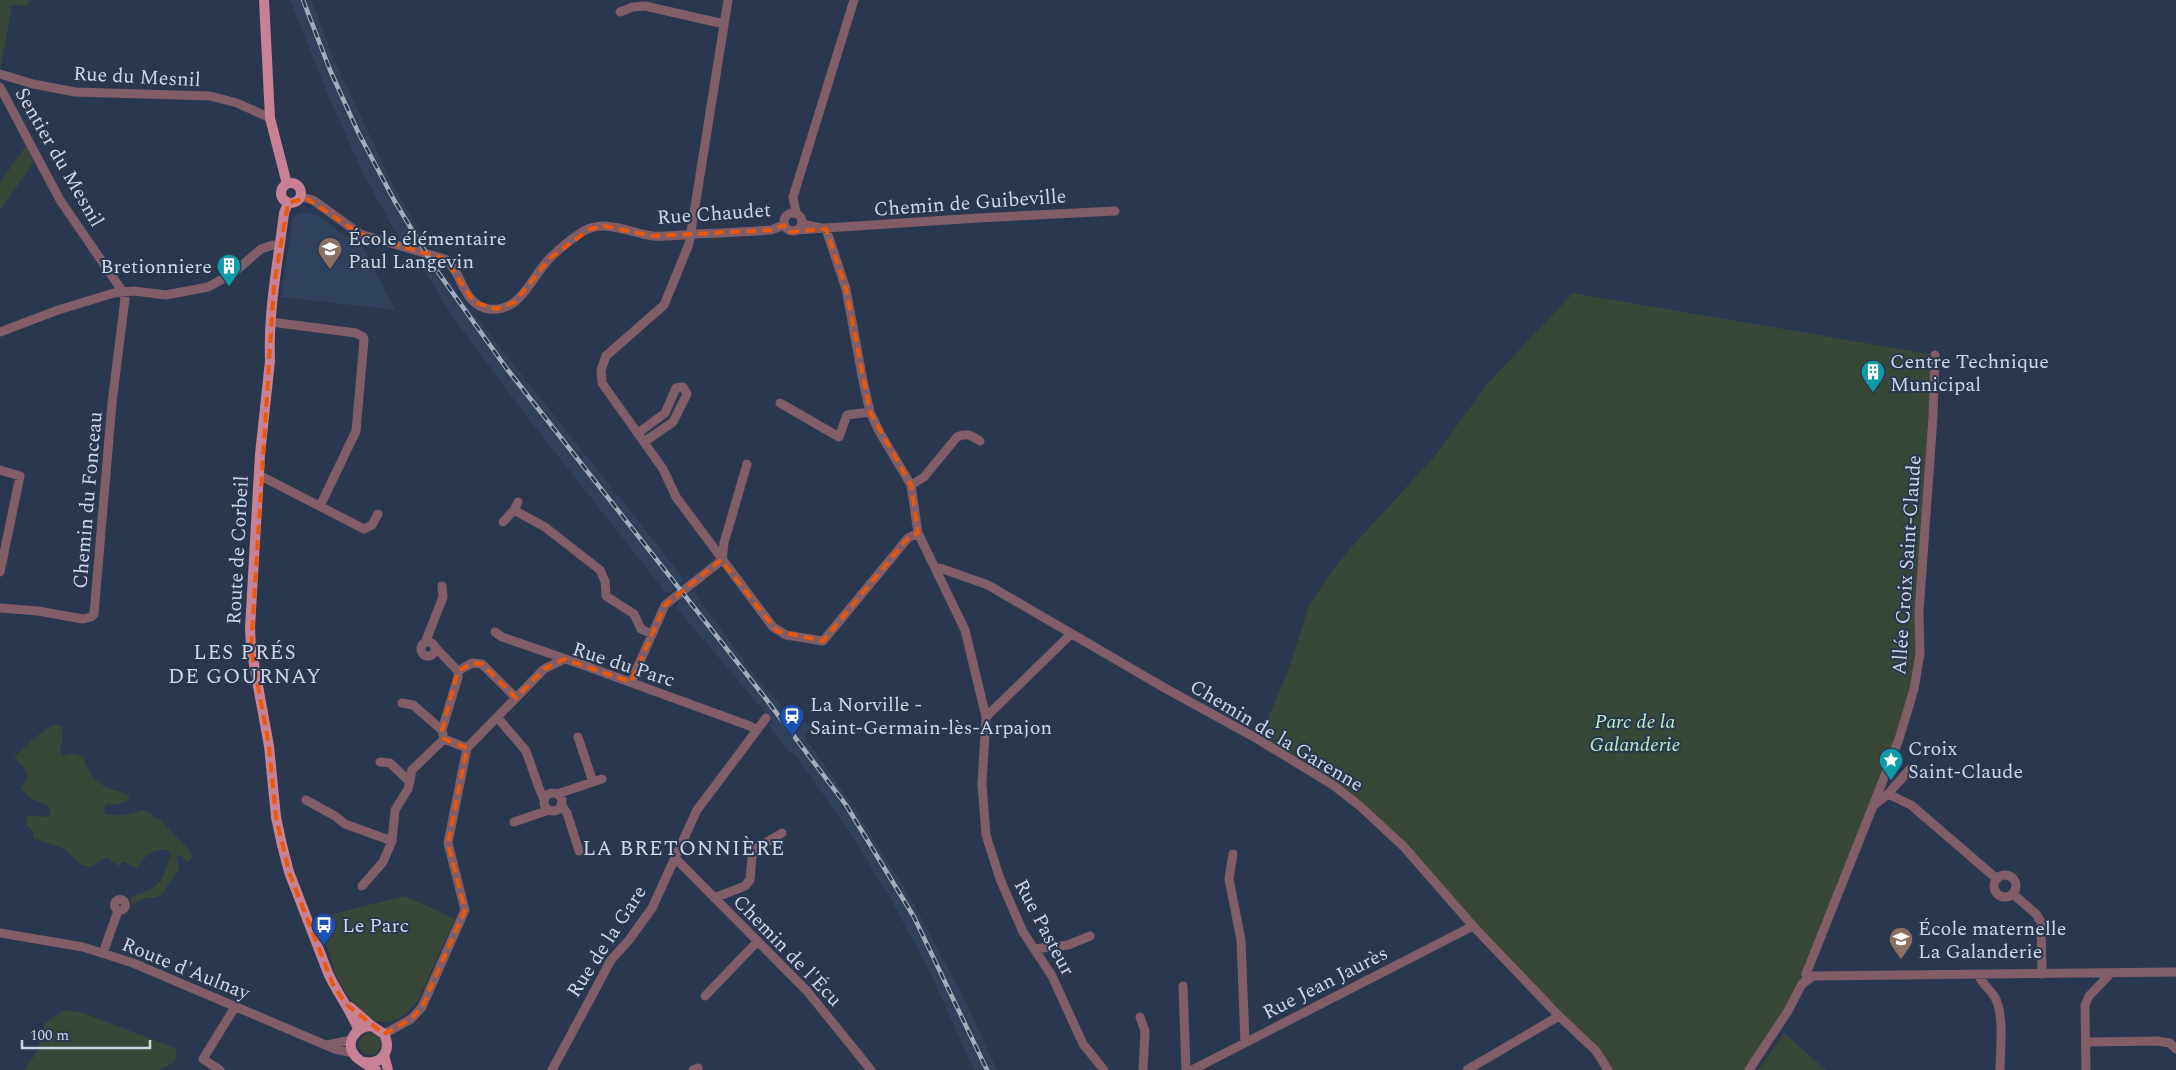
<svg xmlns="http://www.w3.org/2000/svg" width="2176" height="1070" viewBox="0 0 2176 1070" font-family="Spectral,serif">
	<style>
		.built { fill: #30415e }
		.green { fill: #384737 }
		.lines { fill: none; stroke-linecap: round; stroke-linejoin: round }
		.minor { stroke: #815d67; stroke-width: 9 }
		.major { stroke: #c88095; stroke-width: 10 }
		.rail-casing { stroke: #a3adbe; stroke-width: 4.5 }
		.rail { stroke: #2a384f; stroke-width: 2.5; stroke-dasharray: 8; stroke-linecap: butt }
		.marked { fill: none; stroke: #e8590c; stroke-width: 4; stroke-dasharray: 10 6; stroke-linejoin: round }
		.labels { text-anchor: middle; stroke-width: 4; stroke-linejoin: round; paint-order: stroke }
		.street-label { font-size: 20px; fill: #cdd6e4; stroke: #2a384f }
		.poi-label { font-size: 20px; fill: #cdd6e4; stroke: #2a384f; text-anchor: start }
		.park-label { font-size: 20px; font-style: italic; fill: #bfecbd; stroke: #2a384f }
		.neighbourhood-label { font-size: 21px; letter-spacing: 1px; fill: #cdd6e4; stroke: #2a384f }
	</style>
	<rect width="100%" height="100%" fill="#2a384f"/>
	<!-- built -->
	<path class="built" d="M290 0H311L333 57 392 183 427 245 400 240 365 177 329 98Z
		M304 212 317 215 355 243 361 244 395 310 281 297 293 216Z
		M417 259 434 260 465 303 684 579 671 591 666 593 525 414 455 320Z
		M694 592 752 672 786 711 796 704 801 710 798 712 811 729 805 734 808 742 851 803 908 894 960 990 997 1070H974L928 968 890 898 850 832 796 756 787 749 772 730 768 725 772 721 676 607 679 601 688 593Z"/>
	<!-- green -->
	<path class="green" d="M0 0H30L27 6 12 5 0 71Z
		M26 146 34 162 0 210V182Z
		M1573 293 1935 355 1914 689 1802 984 1749 1070H1609L1362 806 1260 737 1290 666 1308 608 1327 578 1348 551 1433 458 1489 382Z
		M52 725 61 726C66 737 61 741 60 751L63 756C71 752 75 753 83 757 88 772 93 781 108 788 116 792 123 790 130 797 123 806 117 805 107 804L104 808 106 814C120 817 130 815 143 810L159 819 190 851 192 855 190 861H186L181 855 177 856 179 869 161 895 155 898H146L131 904V898C137 893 142 894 149 890 164 883 167 867 171 853L164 849C147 852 147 855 137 868L124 862 118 866 107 857 91 867 82 865 64 849 33 838V831L27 826 26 819 30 815 48 817 51 811 48 805C37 802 26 797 21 787L28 778 23 766 14 757 37 736Z
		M405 896 455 919 418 1000C387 1041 361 1019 340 983 335 975 332 963 330 955 327 942 321 930 317 918Z
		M65 1010 83 1013 175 1048 177 1057 174 1062 158 1070H24L37 1052 45 1023Z
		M1784 1033 1826 1070H1758Z
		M359 1044a11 11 0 1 1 22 0a11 11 0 1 1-22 0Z"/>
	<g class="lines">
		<!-- minor -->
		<path class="minor" d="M728 0 689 244 664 305 606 356 601 370 602 383 663 469 676 497 773 627 786 635 823 641 908 538 918 533
			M620 12 633 7 645 6 724 24
			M0 74 33 84 75 92 210 96 237 103 270 118
			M0 87 60 200 123 292 125 299 112 403 94 614 91 617 83 619 38 611 0 608
			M301 197 313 200 360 234 445 259C463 272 462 305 489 309 521 313 531 277 550 258 559 249 571 239 582 232 605 218 629 233 653 236 666 237 681 235 694 234 720 233 745 232 771 230L784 225
			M784 222a9 9 0 1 1 18 0a9 9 0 1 1-18 0Z
			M796 213 793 197 854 0
			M802 224 826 229 846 289 863 381 870 412 880 433 911 485 918 533 965 630 986 717 982 784 986 835 1000 879 1023 932 1052 976 1083 1044 1104 1070
			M796 230 978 218 1115 211
			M271 322 356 333 363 337 364 340 356 431 320 506
			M0 332 58 310 114 293 134 291 166 295 208 287 232 274 261 249 273 245 280 246
			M780 403 839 437 847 415 870 412
			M638 433 665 413 676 388 683 387 687 394 673 422 644 442
			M0 470 20 476 0 572
			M259 475 364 529 372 525 378 514
			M911 485 924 477 957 437C967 432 972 436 980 441
			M514 510 545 527 600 570 605 581 606 596 634 614 641 629 652 634
			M503 522 514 510 518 502
			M722 560 724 543 747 464
			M936 570 940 568 988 585 1163 687 1254 737 1333 785 1361 807 1404 847 1473 926 1559 1016 1596 1051 1608 1070
			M495 632 502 637 583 665 750 726 756 730
			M421 649a7 7 0 1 1 14 0a7 7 0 1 1-14 0Z
			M425 643 443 597 442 586
			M458 671 472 663 482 664 516 698
			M631 682 665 605 722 560
			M402 703 413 705 442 730
			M497 717 526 751 539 788 544 799
			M986 717 1071 634
			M578 737 593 782
			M444 739 467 748
			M380 762 390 763 410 782
			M544 802a9 9 0 1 1 18 0a9 9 0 1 1-18 0Z
			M557 794 602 779
			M1888 794 1911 805 1997 879
			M306 800 335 816 345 824 392 841 395 810 408 789 412 770 444 739 442 730 458 677V671L434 646
			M561 805 567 813 579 851
			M1873 806 1888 794 1910 769
			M514 822 549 810
			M1233 854 1229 879 1241 940 1245 1043
			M675 858 807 991 871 1070
			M1994 886a11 11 0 1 1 22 0a11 11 0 1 1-22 0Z
			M362 886 383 862 392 841
			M2013 894 2036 914 2041 922 2042 974
			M714 898 745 886 750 880 752 857 757 848 782 833
			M114.5 905a5.5 5.5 0 1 1 11 0a5.5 5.5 0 1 1-11 0Z
			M0 933 83 947 133 963 335 1049 353 1053
			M1034 949 1068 945 1090 936
			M103 953 118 911
			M1978 974C1982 984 1989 988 1994 996 2005 1012 2000 1051 2000 1070
			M1807 979 1806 974 1873 806 1899 739 1914 689 1920 654 1919 612 1933 417 1935 355
			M1183 986 1186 1070
			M705 996 758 941
			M1140 1017 1145 1031 1143 1070
			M384 1034 411 1019 422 1007 465 910 448 843 467 748 544 669 564 659
			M2086 1042 2157 1041 2170 1043 2176 1049
			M327 1045 351 1040
			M220 1070 203 1059 235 1007
			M552 1070 611 960 629 940 652 908 697 810 766 718
			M693 1070 698 1068
			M1192 1070 1473 926
			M1467 1070 1559 1016
			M1749 1070 1788 1011 1802 984 1813 976 2176 972
			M2086 1070 2085 1005 2089 996 2110 974"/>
		<!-- major -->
		<path class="major" d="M264 0 270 118 287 184
			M281 193a10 10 0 1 1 20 0a10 10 0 1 1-20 0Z
			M288 203 284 213C278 262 268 311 270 361L260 454 250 628 251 648 269 746 276 817 282 845 289 872 328 973C337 993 350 1009 358 1029
			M350 1007 372 1026
			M384 1055 388 1070
			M364 1062C382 1065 392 1050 384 1034L372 1026C356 1026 343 1043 356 1057 361 1062 370 1066 376 1070"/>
		<defs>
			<path id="rail" d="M303 0 330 70 358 132 394 200 435 268 507 369 766 699 846 805 914 917 987 1070"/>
		</defs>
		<!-- rail casing -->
		<use href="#rail" class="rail-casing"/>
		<!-- rail -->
		<use href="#rail" class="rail"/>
	</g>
	<!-- marked area -->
	<path class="marked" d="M306 198 360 234 445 259 474 302 496 309 515 302 550 258 590 229 604 226 652 236 771 230 784 225 788 232 826 229 846 289 870 412 911 485 918 533 908 538 823 641 777 631 721 560 665 605 631 682 564 659 544 669 516 698 482 664 472 663 458 671 442 730 444 739 467 748 448 843 465 910 422 1007 411 1019 384 1034 347 1005 334 987 289 872 276 817 269 746 251 648 274 285 288 203Z"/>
	<!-- icons -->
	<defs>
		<symbol id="school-pin" viewBox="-11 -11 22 30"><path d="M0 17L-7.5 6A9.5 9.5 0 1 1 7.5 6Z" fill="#8d6e63" stroke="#2a384f"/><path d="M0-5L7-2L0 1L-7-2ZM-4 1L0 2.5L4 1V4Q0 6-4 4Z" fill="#fff"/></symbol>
		<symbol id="building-pin" viewBox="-11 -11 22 30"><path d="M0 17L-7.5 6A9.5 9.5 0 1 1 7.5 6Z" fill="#0f9aa8" stroke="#2a384f"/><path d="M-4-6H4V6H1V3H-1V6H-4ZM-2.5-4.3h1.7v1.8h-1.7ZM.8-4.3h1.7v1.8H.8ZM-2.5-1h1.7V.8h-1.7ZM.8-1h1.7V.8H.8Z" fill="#fff"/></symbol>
		<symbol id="station-pin" viewBox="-11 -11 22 30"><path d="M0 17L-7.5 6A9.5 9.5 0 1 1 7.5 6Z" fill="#1a4fb4" stroke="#2a384f"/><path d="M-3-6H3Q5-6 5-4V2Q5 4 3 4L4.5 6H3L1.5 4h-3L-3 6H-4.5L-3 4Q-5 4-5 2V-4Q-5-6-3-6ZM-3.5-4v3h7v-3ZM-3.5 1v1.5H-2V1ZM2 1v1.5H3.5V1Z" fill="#fff"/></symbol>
		<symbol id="sight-pin" viewBox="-11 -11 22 30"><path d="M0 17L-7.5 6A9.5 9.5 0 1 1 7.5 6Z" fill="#0f9aa8" stroke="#2a384f"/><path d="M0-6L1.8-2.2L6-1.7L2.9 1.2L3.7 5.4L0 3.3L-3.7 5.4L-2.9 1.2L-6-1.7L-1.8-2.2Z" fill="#fff"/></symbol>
		<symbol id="bus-pin" viewBox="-11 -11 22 30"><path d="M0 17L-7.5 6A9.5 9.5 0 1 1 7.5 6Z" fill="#1a4fb4" stroke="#2a384f"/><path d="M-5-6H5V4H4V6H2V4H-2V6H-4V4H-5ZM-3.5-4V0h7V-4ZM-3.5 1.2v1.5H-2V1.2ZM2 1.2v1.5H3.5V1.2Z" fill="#fff"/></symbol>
	</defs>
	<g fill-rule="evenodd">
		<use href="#school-pin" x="316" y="235" width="28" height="38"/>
		<use href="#building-pin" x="215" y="252" width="28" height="38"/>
		<use href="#building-pin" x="1859" y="358" width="28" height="38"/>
		<use href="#station-pin" x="778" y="702" width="28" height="38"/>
		<use href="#sight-pin" x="1877" y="746" width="28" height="38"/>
		<use href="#bus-pin" x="310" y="911" width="28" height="38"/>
		<use href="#school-pin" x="1887" y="925" width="28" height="38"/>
	</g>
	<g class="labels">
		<!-- street labels -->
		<g class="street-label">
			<text transform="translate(137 76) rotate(3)" y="7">Rue du Mesnil</text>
			<text transform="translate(60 157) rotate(60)" y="7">Sentier du Mesnil</text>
			<text transform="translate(970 202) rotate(-4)" y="7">Chemin de Guibeville</text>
			<text transform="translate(714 213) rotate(-4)" y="7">Rue Chaudet</text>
			<text transform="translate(87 500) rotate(-85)" y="7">Chemin du Fonceau</text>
			<text transform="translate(237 550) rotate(-87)" y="7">Route de Corbeil</text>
			<text transform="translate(1906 565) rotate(-86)" y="7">Allée Croix Saint-Claude</text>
			<text transform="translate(624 664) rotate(18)" y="7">Rue du Parc</text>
			<text transform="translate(1277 735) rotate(31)" y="7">Chemin de la Garenne</text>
			<text transform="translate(1045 927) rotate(62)" y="7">Rue Pasteur</text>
			<text transform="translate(606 941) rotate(-57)" y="7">Rue de la Gare</text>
			<text transform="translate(788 950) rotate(46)" y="7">Chemin de l'Écu</text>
			<text transform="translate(186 968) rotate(22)" y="7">Route d'Aulnay</text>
			<text transform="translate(1325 982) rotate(-27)" y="7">Rue Jean Jaurès</text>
		</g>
		<!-- poi labels -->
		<g class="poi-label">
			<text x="348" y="245">École élémentaire<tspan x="348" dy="23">Paul Langevin</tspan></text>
			<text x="212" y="273" text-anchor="end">Bretionniere</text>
			<text x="1890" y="368">Centre Technique<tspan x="1890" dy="23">Municipal</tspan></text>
			<text x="810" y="711">La Norville -<tspan x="810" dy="23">Saint-Germain-lès-Arpajon</tspan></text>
			<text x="1908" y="755">Croix<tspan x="1908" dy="23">Saint-Claude</tspan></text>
			<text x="342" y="932">Le Parc</text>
			<text x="1918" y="935">École maternelle<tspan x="1918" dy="23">La Galanderie</tspan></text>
		</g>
		<!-- park labels -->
		<g class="park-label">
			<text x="1635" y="728">Parc de la<tspan x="1635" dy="23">Galanderie</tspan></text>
		</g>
		<!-- neighbourhood labels -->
		<g class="neighbourhood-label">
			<text x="245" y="659">LES PRÉS<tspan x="245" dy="24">DE GOURNAY</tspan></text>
			<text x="684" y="855">LA BRETONNIÈRE</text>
		</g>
	</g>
	<!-- scale -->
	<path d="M22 1040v8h128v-8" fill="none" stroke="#cdd6e4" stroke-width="2.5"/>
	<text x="30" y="1040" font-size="15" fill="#cdd6e4" stroke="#2a384f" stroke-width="4" paint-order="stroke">100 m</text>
</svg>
